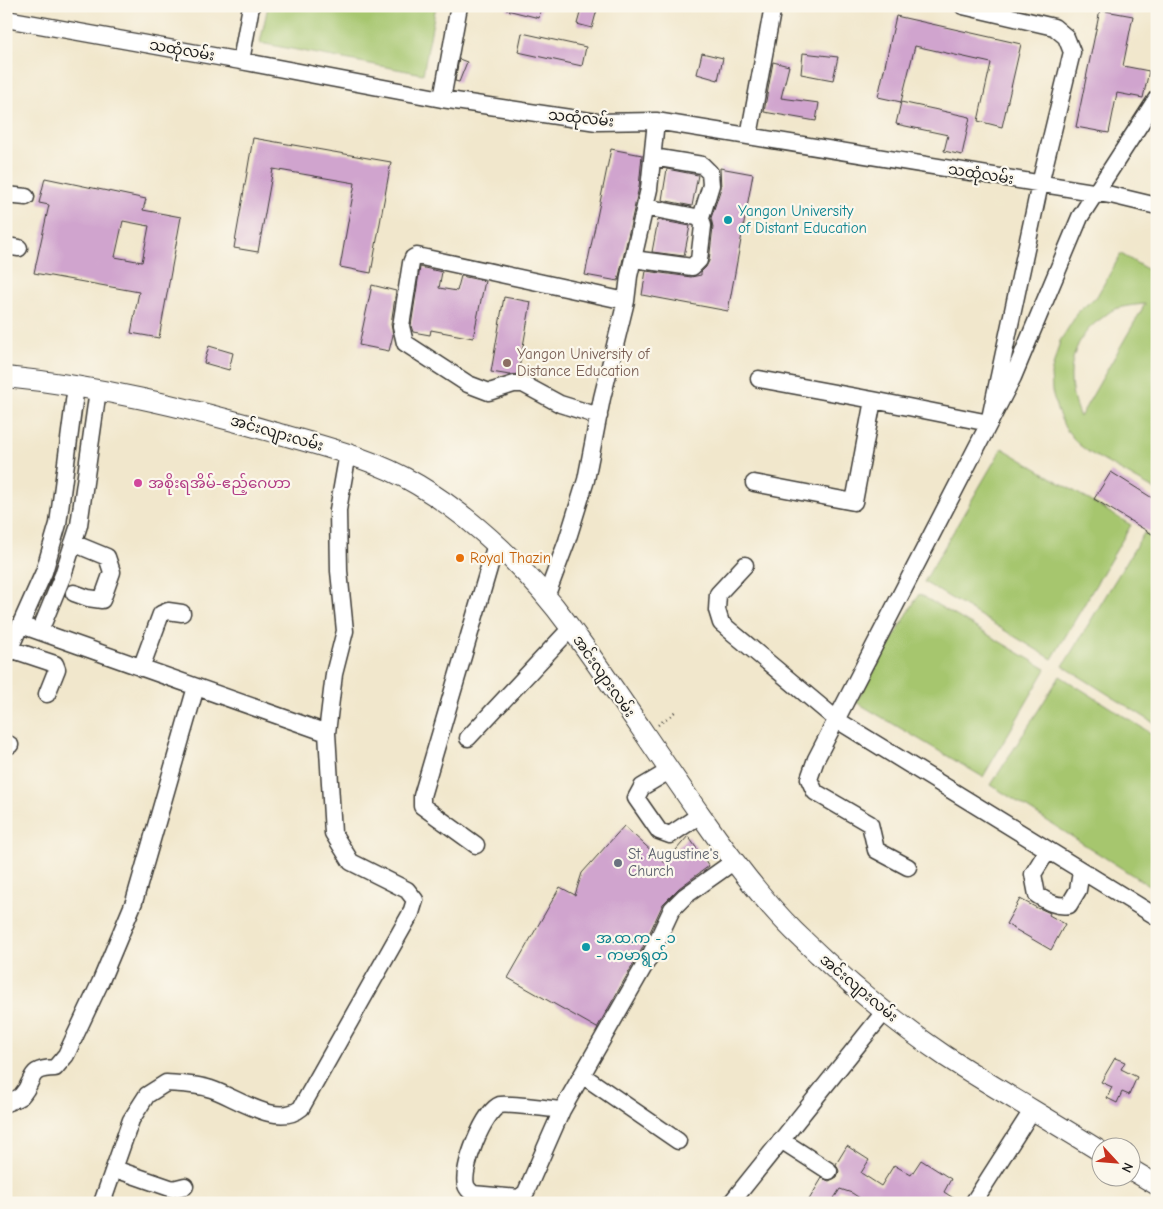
<svg xmlns="http://www.w3.org/2000/svg" width="1163" height="1209" viewBox="0 0 1163 1209" font-family="'Comic Neue','Noto Sans Myanmar',sans-serif">
	<style>
		.green { fill: #a6c66e; stroke: #617145; fill-rule: evenodd }
		.building { fill: #d0a4ce; fill-rule: evenodd }
		.lines { fill: none; stroke-linecap: round; stroke-linejoin: round }
		.minor-casing { stroke: #3c3a36; stroke-width: 19 }
		.major-casing { stroke: #3c3a36; stroke-width: 22 }
		.path { stroke: #3c3a36; stroke-width: 2.5; stroke-dasharray: 1 4; stroke-linecap: butt }
		.minor { stroke: #fff; stroke-width: 16 }
		.major { stroke: #fff; stroke-width: 20 }
		.culture-dot { fill: #0f9aa8; stroke: #fbf7ec; stroke-width: 2 }
		.education-dot { fill: #8d6e63; stroke: #fbf7ec; stroke-width: 2 }
		.hotel-dot { fill: #d1479c; stroke: #fbf7ec; stroke-width: 2 }
		.food-dot { fill: #e8710a; stroke: #fbf7ec; stroke-width: 2 }
		.worship-dot { fill: #6b7280; stroke: #fbf7ec; stroke-width: 2 }
		.labels { text-anchor: middle; stroke-width: 4.5; stroke-linejoin: round; paint-order: stroke }
		.street-label { font-size: 15px; fill: #1c1c1c; stroke: #fbf7ec }
		.culture-label { font-size: 15px; fill: #0d838f; stroke: #fbf7ec; text-anchor: start }
		.education-label { font-size: 15px; fill: #785e54; stroke: #fbf7ec; text-anchor: start }
		.hotel-label { font-size: 15px; fill: #b23c85; stroke: #fbf7ec; text-anchor: start }
		.food-label { font-size: 15px; fill: #c56008; stroke: #fbf7ec; text-anchor: start }
		.worship-label { font-size: 15px; fill: #5b616d; stroke: #fbf7ec; text-anchor: start }
	</style>
	<rect width="100%" height="100%" fill="#fbf7ec"/>
	<filter id="ink" filterUnits="userSpaceOnUse"><feTurbulence type="fractalNoise" baseFrequency=".02" numOctaves="2"/><feDisplacementMap in="SourceGraphic" scale="10" xChannelSelector="R" yChannelSelector="G"/><feConvolveMatrix kernelMatrix="1 2 1 2 8 2 1 2 1" color-interpolation-filters="sRGB"/></filter>
	<filter id="wash" filterUnits="userSpaceOnUse"><feTurbulence type="fractalNoise" baseFrequency=".0096" numOctaves="4" result="noise"/><feDisplacementMap in="SourceGraphic" scale="20" xChannelSelector="R" yChannelSelector="G"/><feGaussianBlur stdDeviation="1.12" result="paint"/><feColorMatrix in="noise" values="0 0 0 0 0 0 0 0 0 0 0 0 0 0 0 0 0 1.4 0 .05"/><feComposite in="paint" operator="in"/></filter>
	<g filter="url(#wash)">
		<rect width="100%" height="100%" fill="#f1e7cc"/>
		<!-- green -->
		<path class="green" d="M268 6H436L423 74 260 43Z
			M1121 254 1157 275V491L1090 453 1078 444 1065 428 1057 410 1052 391 1051 374 1060 341 1079 311 1097 296ZM1145 304 1080 417C1064 382 1068 340 1102 318 1106 315 1110 311 1115 309 1124 306 1135 305 1145 304Z
			M1002 448 1131 525 1052 659 924 582Z
			M1144 533 1157 541V725L1063 666Z
			M919 594 1046 669 983 777 856 702Z
			M1060 676 1157 737V878L1151 887 991 785Z"/>
		<g id="blocks">
			<!-- building -->
			<path class="building" d="M507 6H541L539 18 507 10Z
				M582 6H598L592 28 577 24Z
				M1100 10 1133 16 1123 66 1149 71 1143 98 1117 93 1109 133 1076 127Z
				M896 16 1021 44 1002 127 978 121 991 63 915 46 901 102 878 97Z
				M522 33 586 47 582 66 518 52Z
				M702 53 723 58 718 80 697 74Z
				M803 53 838 57 833 80 801 74Z
				M459 59 467 62 459 82 455 81Z
				M773 62 789 66 781 98 819 103 816 121 764 112Z
				M901 102 970 117 962 155 944 151 948 135 896 124Z
				M253 138 391 162 371 273 340 267 355 183 273 169 258 252 234 248Z
				M611 149 642 155 639 187 618 281 585 275Z
				M720 168 753 174 728 311 642 295 646 271 691 277 701 275V272L706 267 709 261 713 227 711 218 721 188Z
				M667 169 698 175 692 206 662 200Z
				M45 178 146 199 143 210 181 217 159 338 131 333 139 292 34 273 49 205 39 203ZM123 221 149 226 142 262 115 257Z
				M658 220 690 226 684 256 652 252Z
				M420 267 442 272 439 288 457 291 461 276 485 281 473 338 431 330 430 335 413 332 411 326Z
				M372 285 396 291 391 324 393 335 389 351 359 345Z
				M504 297 531 302 518 374 510 375 491 372Z
				M209 346 233 353 229 370 204 363Z
				M1111 472 1157 501V537L1094 499Z
				M624 826 665 863 688 836 709 866 679 888 663 904 642 949 597 1028 508 978 560 887 575 895 582 873Z
				M1020 899 1039 909V908L1050 913 1049 915 1065 924 1051 950 1006 924Z
				M1115 1058 1125 1062 1121 1069 1137 1077 1129 1095 1122 1092 1117 1103 1107 1098 1112 1087 1101 1082Z
				M847 1146 869 1160 861 1173 881 1186 894 1165 911 1175 921 1160 951 1179 944 1192 961 1203H867L852 1193 840 1189 831 1203H807L822 1178 829 1181 837 1177 839 1171 836 1164Z"/>
		</g>
	</g>
	<g filter="url(#ink)">
		<use href="#blocks" fill-opacity="0" stroke="#3c3a36" stroke-width="1"/>
		<g class="lines">
			<defs>
				<path id="minor" d="M6 19 241 61 442 99 597 122 656 121 1111 195 1157 206
					M241 61 251 6
					M442 99 459 6
					M749 136 773 6
					M653 157 702 165 710 173 711 185 701 218
					M6 195 26 197
					M6 246 19 248
					M633 259 692 267 699 260 703 226 701 218 645 207
					M759 379 873 400
					M599 416 560 404 523 384H514L489 392 468 384 405 343 401 326 411 263 413 258 417 256 626 301
					M754 483 854 502 873 400 989 423 1040 184 1072 52 1066 37 1054 27 963 6
					M73 543 107 557 112 572 102 600 88 598 74 593
					M745 565 718 594 717 610 721 623 837 720 1157 917
					M546 597 567 541 586 480 602 398 626 301 629 276 649 189 656 121
					M21 625 327 733
					M40 631 63 575 79 525 98 390
					M10 649 55 664 57 669 47 694
					M6 657 44 572 58 524 76 386
					M141 668 161 614 168 611 182 613
					M468 738 571 628
					M6 743 10 745
					M669 771 642 787 636 798 659 831 670 835 700 815
					M476 845 422 806V796L496 544
					M1050 852 1043 858 1033 874 1037 895C1048 902 1056 907 1069 905L1078 890 1081 872
					M908 867 876 850 870 824 815 792 809 779 816 759 1013 377 1080 217 1157 98
					M582 1075 678 1141
					M6 1103C11 1101 17 1099 21 1096 37 1079 25 1069 55 1068L66 1055 100 983 134 902 196 687
					M562 1110C551 1109 507 1103 500 1105 484 1111 461 1169 466 1185 467 1189 470 1191 473 1194L520 1198 526 1192 562 1110 651 954 672 909 685 896 733 862
					M781 1140 829 1171
					M115 1169 173 1189 185 1186
					M102 1203 131 1120 147 1095 166 1083C180 1084 197 1084 211 1089 236 1097 277 1128 301 1108L411 913 415 900 407 890 351 862 333 833 327 733 334 674 345 631 339 571 338 510 348 453
					M731 1203 885 1011
					M973 1203 1033 1109"/>
				<path id="major" d="M6 377C97 386 185 407 273 432 323 446 373 458 418 485 475 519 531 573 570 627 616 689 657 754 702 817 730 857 759 896 794 931 839 975 893 1021 945 1056 996 1089 1049 1119 1100 1151
					M1130 1169 1157 1185"/>
			</defs>
			<!-- minor casing -->
			<use href="#minor" class="minor-casing"/>
			<!-- major casing -->
			<use href="#major" class="major-casing"/>
			<!-- path -->
			<path class="path" d="M658 725 676 711"/>
			<!-- minor -->
			<use href="#minor" class="minor"/>
			<!-- major -->
			<use href="#major" class="major"/>
		</g>
	</g>
	<!-- markers -->
	<g class="culture-dot">
		<circle cx="728" cy="220" r="5"/>
		<circle cx="586" cy="947" r="5"/>
	</g>
	<circle class="education-dot" cx="507" cy="363" r="5"/>
	<circle class="hotel-dot" cx="138" cy="483" r="5"/>
	<circle class="food-dot" cx="460" cy="558" r="5"/>
	<circle class="worship-dot" cx="618" cy="863" r="5"/>
	<g class="labels">
		<!-- street labels -->
		<g class="street-label">
			<text transform="translate(182 50) rotate(10)" y="5">သထုံလမ်း</text>
			<text transform="translate(581 118) rotate(6)" y="5">သထုံလမ်း</text>
			<text transform="translate(981 174) rotate(9)" y="5">သထုံလမ်း</text>
			<text transform="translate(277 433) rotate(16)" y="5">အင်းလျားလမ်း</text>
			<text transform="translate(604 676) rotate(55)" y="5">အင်းလျားလမ်း</text>
			<text transform="translate(859 988) rotate(40)" y="5">အင်းလျားလမ်း</text>
		</g>
		<!-- culture labels -->
		<g class="culture-label">
			<text x="738" y="216">Yangon University<tspan x="738" dy="17">of Distant Education</tspan></text>
			<text x="596" y="943">အ.ထ.က - ၁<tspan x="596" dy="17">- ကမာရွတ်</tspan></text>
		</g>
		<!-- education labels -->
		<g class="education-label">
			<text x="517" y="359">Yangon University of<tspan x="517" dy="17">Distance Education</tspan></text>
		</g>
		<!-- hotel labels -->
		<g class="hotel-label">
			<text x="148" y="488">အစိုးရအိမ်-ဧည့်ဂေဟာ</text>
		</g>
		<!-- food labels -->
		<g class="food-label">
			<text x="470" y="563">Royal Thazin</text>
		</g>
		<!-- worship labels -->
		<g class="worship-label">
			<text x="628" y="859">St. Augustine's<tspan x="628" dy="17">Church</tspan></text>
		</g>
	</g>
	<!-- margin -->
	<rect width="1163" height="1209" fill="none" stroke="#fbf7ec" stroke-width="25"/>
	<!-- north arrow -->
	<g transform="translate(1116 1162) rotate(116)"><circle r="24" fill="#fbf7ec" stroke="#a29f99"/>
	<path d="M0-4L9 19L0 12L-9 19Z" fill="#c8321e"/>
	<text y="-8" font-size="14" font-weight="bold" text-anchor="middle" fill="#1c1c1c">N</text>
	</g>
</svg>
